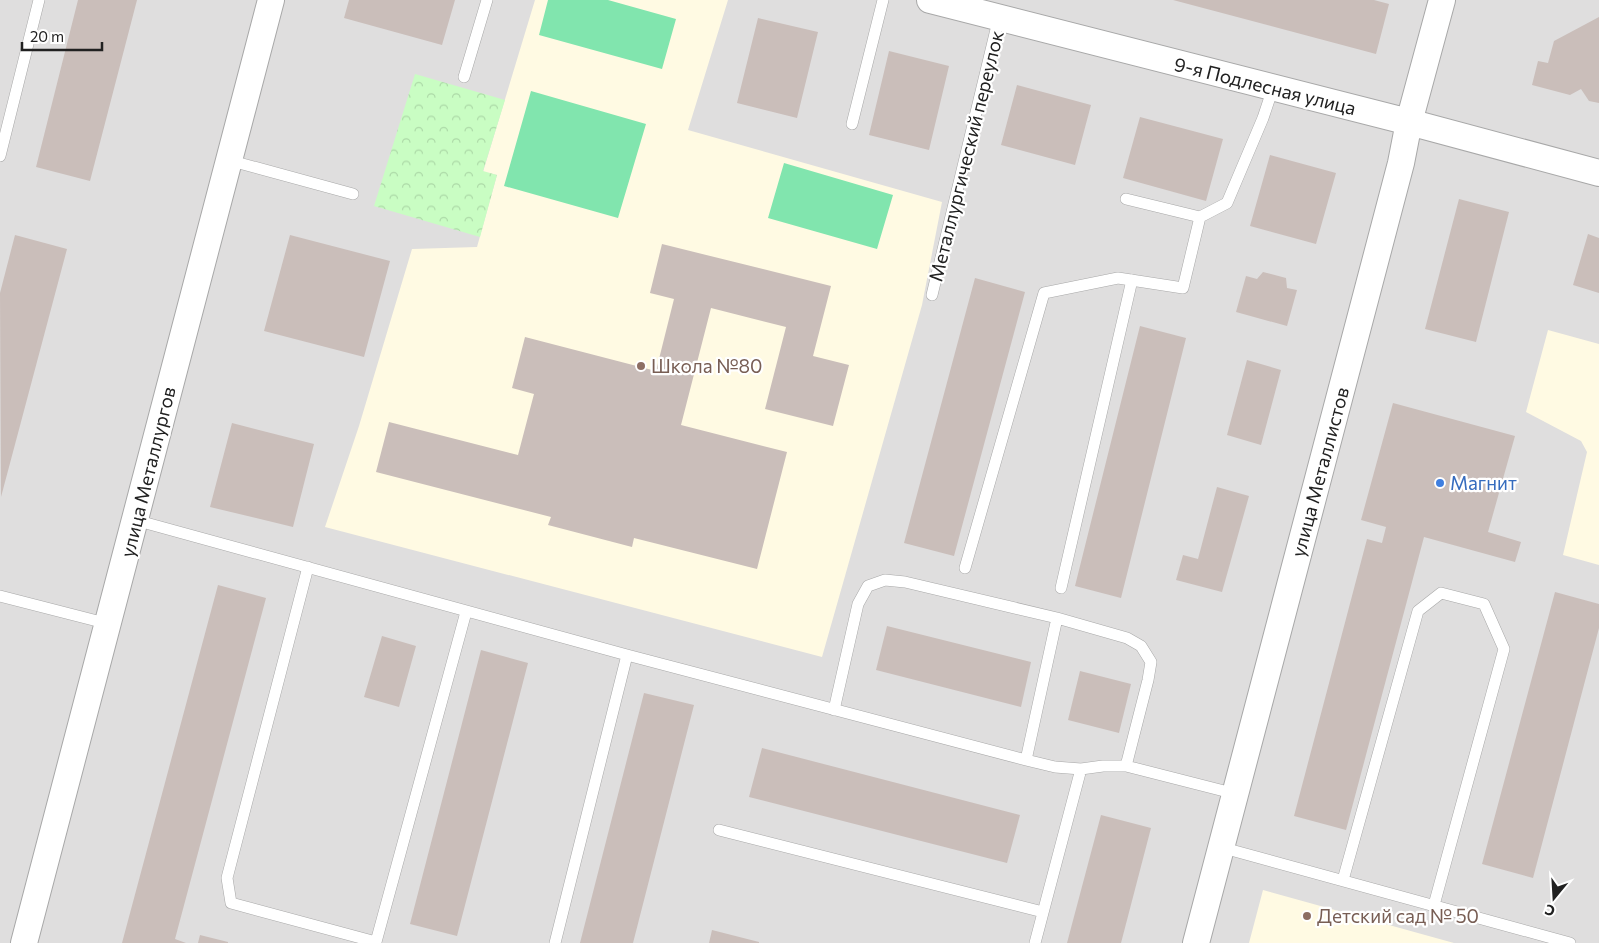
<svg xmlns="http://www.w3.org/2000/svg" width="1599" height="943" viewBox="0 0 1599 943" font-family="Commissioner,sans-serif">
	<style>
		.residential { fill: #dfdede }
		.education { fill: #fffae3 }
		.park { fill: url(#park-crowns) }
		.pitch { fill: #81e5ae }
		.building { fill: #cabeba }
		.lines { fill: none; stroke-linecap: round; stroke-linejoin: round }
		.service-casing { stroke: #a8a8a8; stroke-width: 12 }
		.tertiary-casing { stroke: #a8a8a8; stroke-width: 28 }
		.service { stroke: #fff; stroke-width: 11 }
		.tertiary { stroke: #fff; stroke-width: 26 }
		.education-dot { fill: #8d6e63; stroke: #fff; stroke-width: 2 }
		.shop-dot { fill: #3f7fe0; stroke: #fff; stroke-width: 2 }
		.labels { text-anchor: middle; stroke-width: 4.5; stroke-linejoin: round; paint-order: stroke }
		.street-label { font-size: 19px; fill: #212121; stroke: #fff }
		.education-label { font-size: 19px; fill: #785e54; stroke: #fff; text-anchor: start }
		.shop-label { font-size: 19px; fill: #366cbe; stroke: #fff; text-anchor: start }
	</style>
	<defs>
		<pattern id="park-crowns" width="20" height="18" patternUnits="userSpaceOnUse" patternTransform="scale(1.25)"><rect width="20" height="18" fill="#c9fdc3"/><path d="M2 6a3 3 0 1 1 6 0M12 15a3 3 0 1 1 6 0" fill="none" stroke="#acd9a7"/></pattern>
	</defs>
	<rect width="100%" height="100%" fill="#f2ede7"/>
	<!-- residential -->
	<path class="residential" d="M0 0H1599V943H0Z"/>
	<!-- education -->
	<path class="education" d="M535 0H728L688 130 942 202 922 305 822 657 325 527 359 426 412 249 477 247 497 175 483 172Z
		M1548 330 1599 344V565L1563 555 1587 452 1581 441 1526 412Z
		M1263 890 1454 943H1249Z"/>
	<!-- park -->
	<path class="park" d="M415 74 505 100 483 171 497 175 480 237 374 206Z"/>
	<!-- pitch -->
	<path class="pitch" d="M548 0H608L676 19 662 69 539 35Z
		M531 91 646 124 618 218 504 186Z
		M784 163 893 195 877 249 768 218Z"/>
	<!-- building -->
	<path class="building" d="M78 0H137L90 181 36 167Z
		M349 0H455L442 45 344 18Z
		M1173 0H1374L1389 4 1376 54Z
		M1599 17V103L1589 101 1581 89 1570 95 1532 85 1538 61 1548 63 1554 41Z
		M758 18 818 32 797 118 737 103Z
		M889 51 949 66 929 150 869 135Z
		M1017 85 1091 105 1075 165 1001 145Z
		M1140 117 1223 139 1206 201 1123 178Z
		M1270 155 1336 173 1316 244 1250 226Z
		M1459 199 1509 212 1476 342 1425 329Z
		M1588 234 1599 238V293L1573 285Z
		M15 235 67 249 1 497 0 293Z
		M290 235 390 261 364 357 264 331Z
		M662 244 831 286 813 356 849 365 833 426 765 409 786 327 711 308 681 425 787 452 757 569 634 538 632 547 548 525 551 517 376 472 389 422 518 455 534 394 512 388 525 337 656 371 674 299 650 293Z
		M1263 272 1286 278 1287 288 1297 290 1287 326 1236 312 1246 276 1257 279Z
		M975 278 1025 292 954 556 904 543Z
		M1140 326 1186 338 1121 598 1075 586Z
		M1247 360 1281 370 1261 445 1227 435Z
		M1393 403 1515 436 1488 532 1521 542 1515 562 1424 537 1346 830 1294 816 1367 539 1382 543 1386 527 1361 520Z
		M232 423 314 444 293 527 210 507Z
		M1217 487 1249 496 1222 592 1176 580 1183 555 1198 559Z
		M218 585 266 598 175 939 186 943H122Z
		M1555 592 1599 604V628L1533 878 1482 864Z
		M887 626 1031 662 1021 707 876 670Z
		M382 636 416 646 399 707 364 697Z
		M481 650 528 663 457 936 410 924Z
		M1080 671 1131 684 1119 733 1068 720Z
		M644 693 694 705 633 943H580Z
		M762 748 1020 815 1007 863 749 797Z
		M1101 815 1151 828 1121 943H1067Z
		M712 930 759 942V943H709Z
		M200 935 228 942V943H198Z"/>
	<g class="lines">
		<defs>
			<path id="service" d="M464 77 487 0
				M852 124 883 0
				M0 156 39 0
				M228 160 353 194
				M1200 217 1227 203 1263 118 1273 88
				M932 295 999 17
				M135 520 627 655 1026 760 1055 767 1081 769 1103 766H1126L1236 794
				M308 567 227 878 231 903 376 942 466 612
				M965 568 1044 293 1118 278 1183 288 1200 217 1126 199
				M1061 588 1132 280
				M0 596 109 624
				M834 710 858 604 868 586 885 580 905 582 1057 618 1127 638 1141 646 1151 662 1148 680 1126 766
				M1026 760 1057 618
				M719 830 1043 912
				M1220 847 1570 943
				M1343 880 1418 611 1441 593 1484 604 1504 649 1434 905
				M555 943 627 655
				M1035 943 1081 769"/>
			<path id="tertiary" d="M930 0 1409 122 1599 173
				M24 943C107 629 188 314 271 0
				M1196 943 1401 163 1409 122 1442 0"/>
		</defs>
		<!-- service casing -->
		<use href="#service" class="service-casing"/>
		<!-- tertiary casing -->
		<use href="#tertiary" class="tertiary-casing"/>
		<!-- service -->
		<use href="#service" class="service"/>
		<!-- tertiary -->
		<use href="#tertiary" class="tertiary"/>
	</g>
	<!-- markers -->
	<g class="education-dot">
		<circle cx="641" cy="366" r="5"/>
		<circle cx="1307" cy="916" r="5"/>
	</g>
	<circle class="shop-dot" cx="1440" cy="483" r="5"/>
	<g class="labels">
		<!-- street labels -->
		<g class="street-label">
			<text transform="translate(1265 86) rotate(14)" y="7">9-я Подлесная улица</text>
			<text transform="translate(966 156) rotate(-76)" y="7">Металлургический переулок</text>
			<text transform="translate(148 472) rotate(-76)" y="7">улица Металлургов</text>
			<text transform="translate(1320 472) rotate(-75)" y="7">улица Металлистов</text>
		</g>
		<!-- education labels -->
		<g class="education-label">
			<text x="651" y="373">Школа №80</text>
			<text x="1317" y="923">Детский сад № 50</text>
		</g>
		<!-- shop labels -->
		<g class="shop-label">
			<text x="1450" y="490">Магнит</text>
		</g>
	</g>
	<!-- north arrow -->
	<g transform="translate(1554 898) rotate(198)" stroke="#ffffff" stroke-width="4" paint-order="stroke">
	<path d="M0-4L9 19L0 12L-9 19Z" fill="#212121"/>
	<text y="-8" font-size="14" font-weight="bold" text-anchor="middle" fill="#212121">С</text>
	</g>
	<!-- scale -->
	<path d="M22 42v8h80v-8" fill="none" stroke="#212121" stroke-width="2.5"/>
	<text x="30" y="42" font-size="15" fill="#212121" stroke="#ffffff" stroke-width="4" paint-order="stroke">20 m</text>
</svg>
